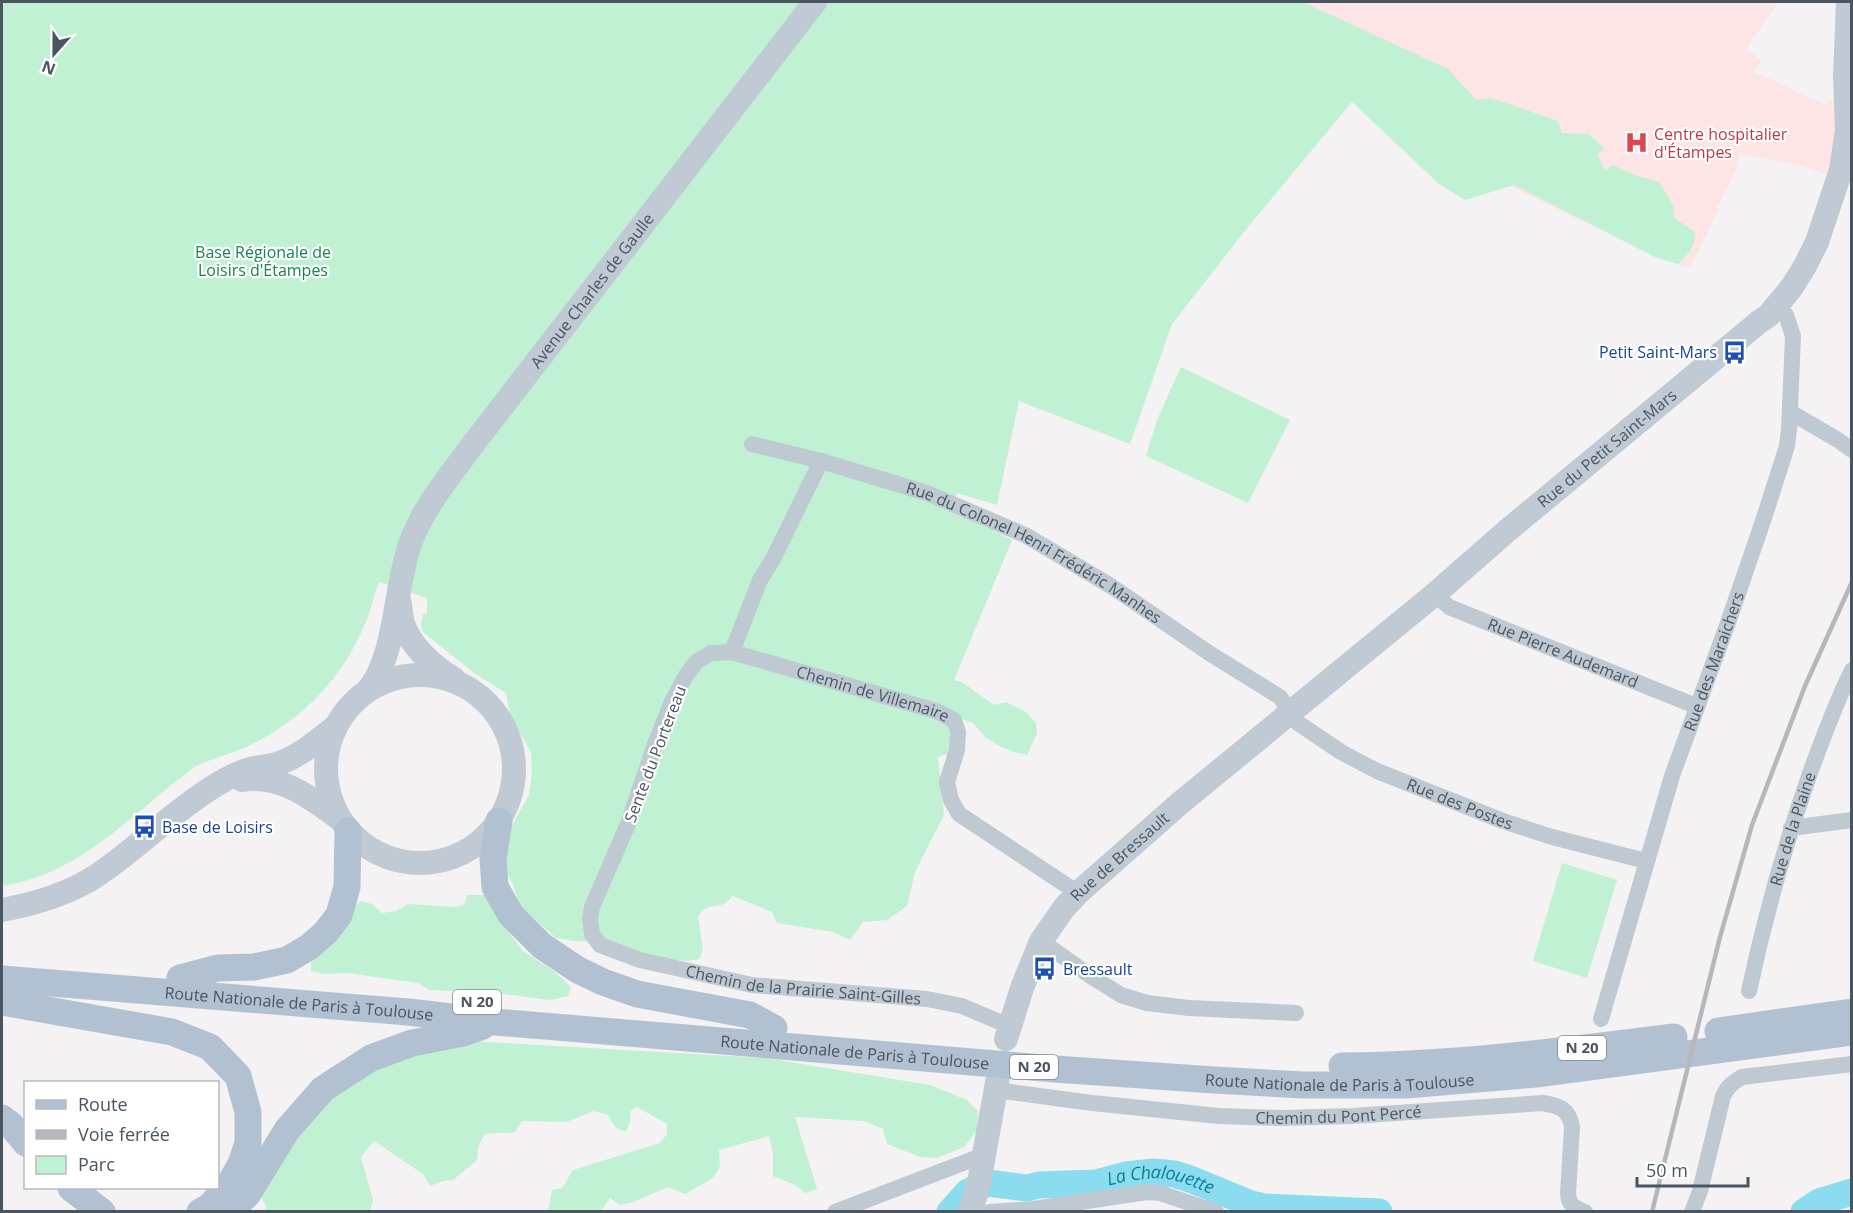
<svg xmlns="http://www.w3.org/2000/svg" width="1853" height="1213" viewBox="0 0 1853 1213" font-family="'Open Sans',sans-serif">
	<style>
		.medical { fill: #fce5e4 }
		.green { fill: #c0f1d2 }
		.lines { fill: none; stroke-linecap: round; stroke-linejoin: round }
		.river { stroke: #8cdcef; stroke-width: 27 }
		.street { stroke: #bfc9d1; stroke-width: 16 }
		.secondary { stroke: #bfcad5; stroke-width: 24 }
		.primary { stroke: #b1c1d1; stroke-width: 27 }
		.rail { stroke: #b4b7bc; stroke-width: 4.5 }
		.labels { text-anchor: middle; stroke-width: 4.5; stroke-linejoin: round; paint-order: stroke }
		.shield { fill: #fff; stroke: #808890; stroke-width: 1.5 }
		.shield-label { font-size: 15px; font-weight: bold; fill: #495560 }
		.health-label { font-size: 16px; fill: #be3a42; stroke: #fff; text-anchor: start }
		.park-label { font-size: 16px; fill: #15864b; stroke: #fff }
		.street-label { font-size: 16px; fill: #495560; stroke: #fff }
		.transit-label { font-size: 16px; fill: #164399; stroke: #fff; text-anchor: start }
		.water-label { font-size: 18px; font-style: italic; fill: #097f9c; stroke: #fff }
	</style>
	<rect width="100%" height="100%" fill="#f4f2f2"/>
	<!-- medical -->
	<path class="medical" d="M1300 2H1778L1746 49 1761 60 1754 73 1771 79 1807 97 1828 105 1829 98 1835 103V156L1830 175 1787 162 1740 154 1736 170 1717 208 1719 209 1690 268 1674 263 1576 218 1463 163Z"/>
	<!-- green -->
	<path class="green" d="M2 2H1303L1448 69 1476 100 1491 98 1558 121 1562 133 1589 134 1605 149 1597 154 1605 170 1613 165 1637 176 1659 182 1673 205 1674 218 1695 232C1695 248 1689 253 1678 264L1655 257 1514 185 1465 200 1439 184 1352 102 1248 227 1172 324 1130 444 1019 401 997 505 957 493 952 510 1012 540 954 680 962 682 994 705 1006 702 1026 712 1036 723 1037 733 1027 755 1014 752 1000 746 986 738 973 723 951 715 948 728 953 745 950 753 938 757 944 815 915 872 907 906 887 920 863 922 850 940 833 932 777 923 772 912 733 896C730 898 728 902 725 903 714 909 707 902 698 917L703 950 699 959 687 961 653 958 606 942 576 941 556 938 520 906 513 885 505 871 506 836 529 795 532 773 531 752 510 716 506 693 474 673 423 632 421 624 423 614 427 613V598L379 582C373 596 371 612 364 626 341 680 301 721 248 746 231 754 213 758 196 766 133 812 82 874 2 886Z
		M1181 367 1290 420 1248 503 1146 456 1157 420Z
		M1562 863 1617 880 1587 978 1533 961Z
		M467 895H489L511 935 523 951 555 972 571 987 568 996 550 1000 505 994 429 990 418 983 348 973 324 974 311 971V962L316 953 360 901 372 904 382 913 396 911 408 904 455 907 464 905Z
		M452 1040 765 1058 930 1085 967 1100 978 1111 977 1130 964 1147 937 1158 920 1157 887 1144 883 1129 864 1121 795 1117 817 1189 805 1193 795 1185 773 1176V1153L769 1136 719 1150 720 1167 713 1178 685 1194 668 1187 633 1202 620 1205 610 1198 601 1211H548L552 1190 562 1188 573 1170 660 1143 667 1134V1124L637 1107 631 1110 630 1121 626 1132 616 1128 608 1115 594 1111 566 1122 522 1121 515 1132 485 1134 479 1144 477 1160 453 1180 443 1181 430 1186 423 1174 374 1141 361 1157 373 1200 370 1211H263L267 1208 260 1195 263 1160 358 1068Z"/>
	<g class="lines">
		<!-- river -->
		<g class="river">
			<path id="s1" d="M950 1212 968 1192 988 1183 1027 1188 1039 1185 1096 1183 1126 1175 1154 1172 1174 1174 1190 1179 1251 1204 1264 1207 1379 1212"/>
			<path d="M1804 1212 1819 1202 1852 1192"/>
		</g>
		<!-- street -->
		<g class="street">
			<path d="M1790 412 1838 440 1852 450"/>
			<path id="s2" d="M752 444 821 461 927 493 1025 535 1111 586 1209 653 1280 697 1298 723 1341 752 1377 771 1503 821 1552 837 1646 861"/>
			<path id="s3" d="M821 461 773 559 760 580 732 652 711 653 696 662 685 677 671 704 655 744 628 824 592 907 590 918 592 934 600 945 640 960 752 985 927 999 962 1006 1009 1026"/>
			<path id="s4" d="M1435 594 1449 607 1696 706"/>
			<path id="s5" d="M732 652 936 711 954 720 958 732 957 750 947 782 951 800 959 814 1078 893"/>
			<path d="M1791 828 1852 820"/>
			<path d="M1041 941 1092 977 1121 995 1147 1003 1189 1008 1296 1013"/>
			<path id="s6" d="M1749 991C1765 916 1785 845 1810 773 1823 738 1835 704 1852 670"/>
			<path id="s7" d="M1601 1019 1672 776 1729 620 1764 518 1787 446 1789 430 1793 336 1786 315 1776 305"/>
			<path id="s8" d="M996 1090 1092 1103 1219 1116 1282 1118 1352 1116 1543 1103C1560 1106 1569 1109 1572 1127L1568 1194C1569 1206 1575 1208 1585 1212"/>
			<path d="M835 1212 984 1155"/>
			<path d="M990 1212 1034 1209 1147 1192 1160 1193 1216 1212"/>
			<path d="M1692 1212 1700 1191 1723 1096C1728 1086 1733 1082 1742 1077L1852 1064"/>
		</g>
		<!-- secondary -->
		<g class="secondary">
			<path d="M399 600C401 608 401 616 403 624 412 647 433 666 454 679"/>
			<circle cx="420" cy="769" r="94"/>
			<path id="s9" d="M368 690C396 658 395 585 410 544 424 505 453 472 477 439L815 2"/>
			<path d="M242 780C279 774 309 796 337 817"/>
			<path d="M2 910C34 904 67 895 96 876 138 848 173 811 216 785 226 779 239 772 250 769 259 767 268 766 277 764 299 757 317 741 335 727"/>
			<path id="s10" d="M1006 1039 1022 988 1041 941 1064 908 1078 893 1179 804 1435 594 1508 530 1759 322 1768 316 1792 287 1805 266 1817 242 1841 170 1847 130 1845 77 1848 2"/>
			<path d="M969 1212 974 1201 980 1177 998 1077"/>
		</g>
		<!-- primary -->
		<g class="primary">
			<path d="M499 821 493 859 495 887 511 915 542 946 578 970 603 982 637 994 750 1015 774 1028"/>
			<path d="M180 978 218 968 254 967 287 960 309 947 326 932 339 915 347 887 348 831"/>
			<path id="s11" d="M2 979 408 1012 496 1022 1055 1069 1214 1080 1303 1085H1406L1536 1074 1852 1032"/>
			<path d="M2 1002 172 1032 210 1047 238 1076 248 1112V1143L241 1164 228 1187 209 1207 200 1212"/>
			<path d="M1718 1031 1852 1012"/>
			<path d="M1342 1066C1454 1065 1564 1051 1674 1037"/>
			<path d="M2 1118 10 1124 26 1143"/>
			<path d="M71 1188 102 1212"/>
			<path d="M228 1212 247 1195 287 1130 323 1089 371 1058 412 1043 463 1033 483 1026"/>
		</g>
		<!-- rail -->
		<path class="rail" d="M1652 1212 1720 937 1752 825 1805 686 1852 582"/>
	</g>
	<!-- icons -->
	<defs>
		<symbol id="hospital-bare" viewBox="-9 -9 18 18"><path d="M-5-5h3v3.5h4V-5h3V5h-3V1.5h-4V5h-3Z" fill="#e0444e" stroke="#fff" stroke-width="2.5" paint-order="stroke"/></symbol>
		<symbol id="bus-bare" viewBox="-9 -9 18 18"><path d="M-5-6H5V4H4V6H2V4H-2V6H-4V4H-5ZM-3.5-4V0h7V-4ZM-3.5 1.2v1.5H-2V1.2ZM2 1.2v1.5H3.5V1.2Z" fill="#1a4fb4" stroke="#fff" stroke-width="2.5" paint-order="stroke"/></symbol>
	</defs>
	<g fill-rule="evenodd">
		<use href="#hospital-bare" x="1620" y="126" width="33" height="33"/>
		<use href="#bus-bare" x="1718" y="336" width="33" height="33"/>
		<use href="#bus-bare" x="128" y="810" width="33" height="33"/>
		<use href="#bus-bare" x="1028" y="952" width="33" height="33"/>
	</g>
	<g class="labels">
		<!-- shield labels -->
		<g class="shield">
			<rect x="453" y="990" width="48" height="24" rx="4.5"/>
			<rect x="1558" y="1036" width="48" height="24" rx="4.5"/>
			<rect x="1010" y="1055" width="48" height="24" rx="4.5"/>
		</g>
		<g class="shield-label">
			<text x="477" y="1007">N 20</text>
			<text x="1582" y="1053">N 20</text>
			<text x="1034" y="1072">N 20</text>
		</g>
		<!-- health labels -->
		<g class="health-label">
			<text x="1654" y="140">Centre hospitalier<tspan x="1654" dy="18">d'Étampes</tspan></text>
		</g>
		<!-- park labels -->
		<g class="park-label">
			<text x="263" y="258">Base Régionale de<tspan x="263" dy="18">Loisirs d'Étampes</tspan></text>
		</g>
		<!-- street labels -->
		<g class="street-label">
			<text dy="6" stroke="none"><textPath href="#s9" startOffset="466">Avenue Charles de Gaulle</textPath></text>
			<text dy="6" stroke="none"><textPath href="#s10" startOffset="856">Rue du Petit Saint-Mars</textPath></text>
			<text dy="6" stroke="none"><textPath href="#s2" startOffset="304">Rue du Colonel Henri Frédéric Manhes</textPath></text>
			<text dy="6" stroke="none"><textPath href="#s4" startOffset="142">Rue Pierre Audemard</textPath></text>
			<text dy="6" stroke="none"><textPath href="#s7" startOffset="375">Rue des Maraichers</textPath></text>
			<text dy="6" stroke="none"><textPath href="#s5" startOffset="147">Chemin de Villemaire</textPath></text>
			<text transform="translate(655 754) rotate(-69)" y="6">Sente du Portereau</text>
			<text dy="6" stroke="none"><textPath href="#s2" startOffset="804">Rue des Postes</textPath></text>
			<text dy="6" stroke="none"><textPath href="#s6" startOffset="168">Rue de la Plaine</textPath></text>
			<text dy="6" stroke="none"><textPath href="#s10" startOffset="220">Rue de Bressault</textPath></text>
			<text dy="6" stroke="none"><textPath href="#s3" startOffset="766">Chemin de la Prairie Saint-Gilles</textPath></text>
			<text dy="6" stroke="none"><textPath href="#s11" startOffset="298">Route Nationale de Paris à Toulouse</textPath></text>
			<text dy="6" stroke="none"><textPath href="#s11" startOffset="856">Route Nationale de Paris à Toulouse</textPath></text>
			<text dy="6" stroke="none"><textPath href="#s11" startOffset="1342">Route Nationale de Paris à Toulouse</textPath></text>
			<text dy="6" stroke="none"><textPath href="#s8" startOffset="344">Chemin du Pont Percé</textPath></text>
		</g>
		<!-- transit labels -->
		<g class="transit-label">
			<text x="1717" y="358" text-anchor="end">Petit Saint-Mars</text>
			<text x="162" y="833">Base de Loisirs</text>
			<text x="1063" y="975">Bressault</text>
		</g>
		<!-- water labels -->
		<g class="water-label">
			<text dy="6" stroke="none"><textPath href="#s1" startOffset="224">La Chalouette</textPath></text>
		</g>
	</g>
	<!-- border -->
	<rect width="1853" height="1213" fill="none" stroke="#495560" stroke-width="6"/>
	<!-- legend -->
	<rect x="24" y="1081" width="195" height="108" fill="#ffffff" stroke="#b6bbbf" stroke-width="1.5"/>
	<rect x="36" y="1100" width="30" height="9" fill="#b1c1d1" stroke="#b6bbbf" stroke-width="1.5"/>
	<text x="78" y="1111" font-size="18" fill="#495560">Route</text>
	<rect x="36" y="1130" width="30" height="9" fill="#b4b7bc" stroke="#b6bbbf" stroke-width="1.5"/>
	<text x="78" y="1141" font-size="18" fill="#495560">Voie ferrée</text>
	<rect x="36" y="1156" width="30" height="18" fill="#c0f1d2" stroke="#b6bbbf" stroke-width="1.5"/>
	<text x="78" y="1171" font-size="18" fill="#495560">Parc</text>
	<!-- north arrow -->
	<g transform="translate(54 54) rotate(201)" stroke="#ffffff" stroke-width="4.5" paint-order="stroke">
	<path d="M0-4.5L10 22L0 15L-10 22Z" fill="#495560"/>
	<text y="-9" font-size="16" font-weight="bold" text-anchor="middle" fill="#495560">N</text>
	</g>
	<!-- scale -->
	<path d="M1637 1177v9h111v-9" fill="none" stroke="#495560" stroke-width="3"/>
	<text x="1646" y="1177" font-size="18" fill="#495560" stroke="#ffffff" stroke-width="4.5" paint-order="stroke">50 m</text>
</svg>
